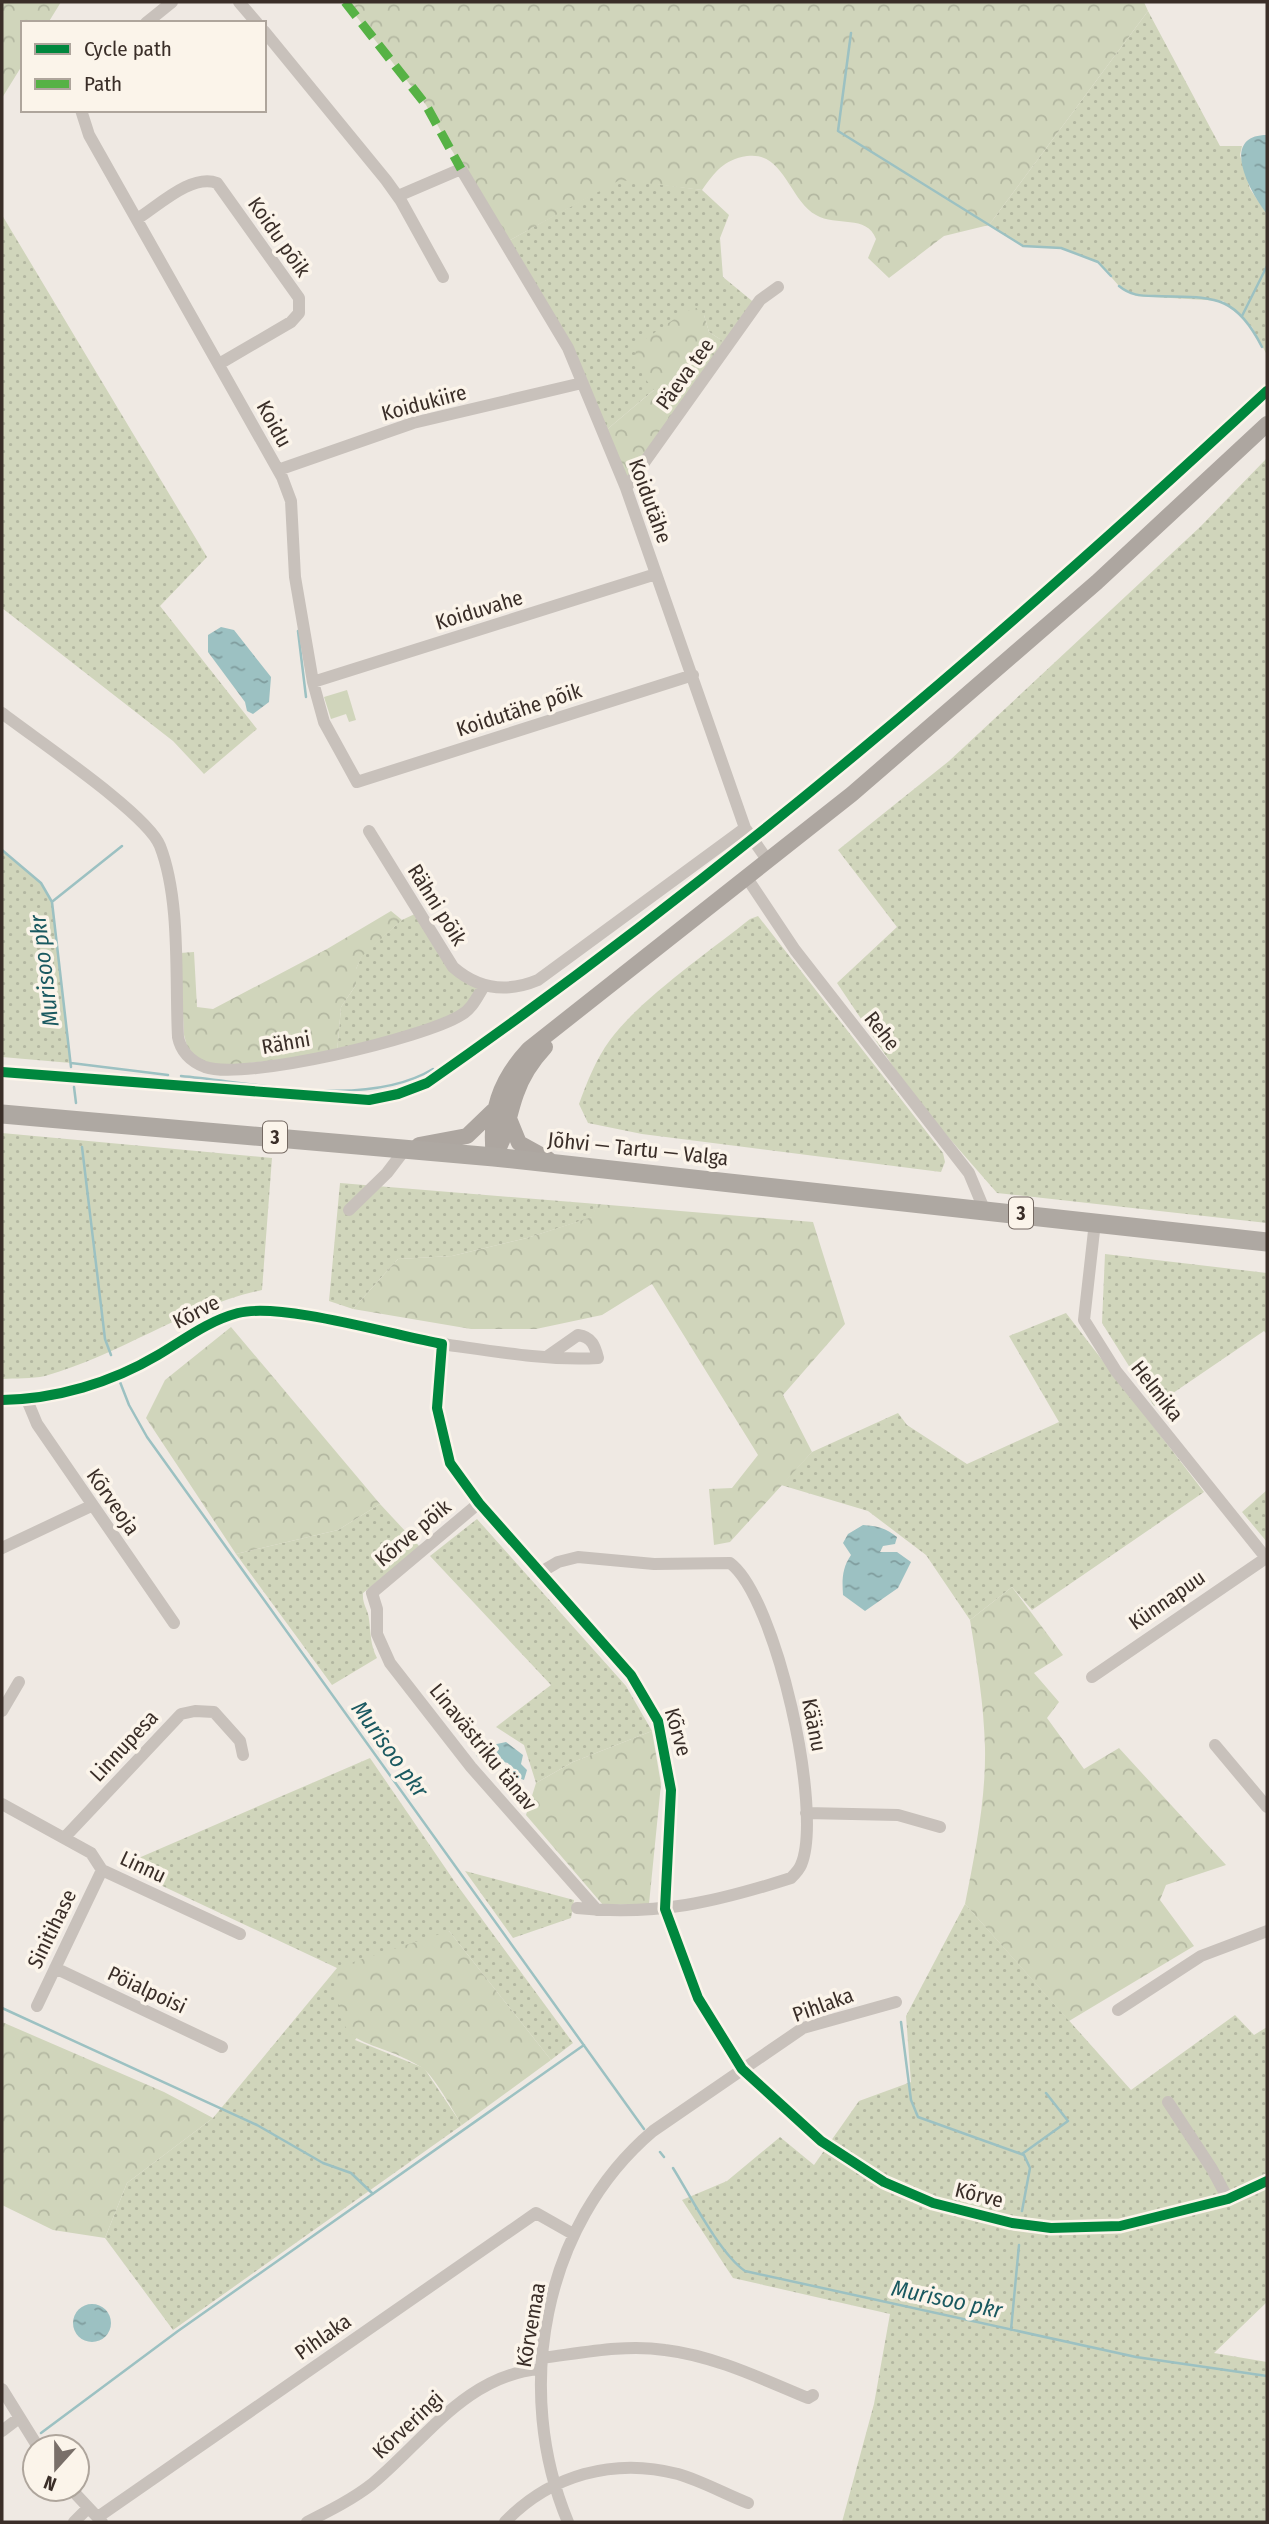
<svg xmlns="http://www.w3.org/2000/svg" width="1269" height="2524" viewBox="0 0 1269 2524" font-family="'Fira Sans Condensed',sans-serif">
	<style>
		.grass { fill: url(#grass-dots) }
		.forest { fill: url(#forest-crowns) }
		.green { fill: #d0d5bb }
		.water { fill: url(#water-ripples) }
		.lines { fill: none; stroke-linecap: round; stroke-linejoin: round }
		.stream { stroke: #9cc1c2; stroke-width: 2.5 }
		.minor { stroke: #c8c1bb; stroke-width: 12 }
		.major { stroke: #ada6a0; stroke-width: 16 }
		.highway { stroke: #aea8a2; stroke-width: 19 }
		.quiet { stroke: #56b245; stroke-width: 9; stroke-dasharray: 18 9; stroke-linecap: butt }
		.cycleway-casing { stroke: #fbf4ea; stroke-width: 15 }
		.cycleway { stroke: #00873e; stroke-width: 10 }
		.labels { text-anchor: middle; stroke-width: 7; stroke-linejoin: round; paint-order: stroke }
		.shield { fill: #fbf4ea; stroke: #746962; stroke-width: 2 }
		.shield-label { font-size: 19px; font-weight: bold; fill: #3a2e28 }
		.street-label { font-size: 21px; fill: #3a2e28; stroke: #fbf4ea }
		.water-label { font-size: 23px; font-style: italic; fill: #1a5960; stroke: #fbf4ea }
	</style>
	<defs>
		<pattern id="grass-dots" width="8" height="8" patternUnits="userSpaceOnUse" patternTransform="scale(1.75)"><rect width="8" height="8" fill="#d0d5bb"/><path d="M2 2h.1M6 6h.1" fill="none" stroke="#b3b7a1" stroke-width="1.8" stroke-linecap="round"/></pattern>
		<pattern id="forest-crowns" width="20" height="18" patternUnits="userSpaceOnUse" patternTransform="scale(1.75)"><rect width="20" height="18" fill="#d0d5bb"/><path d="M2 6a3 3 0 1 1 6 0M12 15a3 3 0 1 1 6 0" fill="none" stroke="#b3b7a1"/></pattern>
		<pattern id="water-ripples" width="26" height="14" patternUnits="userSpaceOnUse" patternTransform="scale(1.75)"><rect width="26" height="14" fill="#9cc1c2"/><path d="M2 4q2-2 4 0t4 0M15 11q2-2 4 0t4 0" fill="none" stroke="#809d9e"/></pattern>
	</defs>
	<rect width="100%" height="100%" fill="#efe9e3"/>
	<!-- grass -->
	<path class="grass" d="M1148 11 1220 146H1242L1240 155 1250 189 1267 214V355L1252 327 1223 301 1136 296 1119 286 1098 262 1061 248 1023 246 989 225Z
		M620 179 702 190 729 215 720 238 723 277 757 305 729 345 709 332 704 315 655 389 604 432 582 383 505 243Z
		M2 215 207 557 160 606 257 729 204 774 173 741 2 608Z
		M1267 458V1223L997 1193 915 1099 837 983 897 927 838 850 949 761 1200 527Z
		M2 850 41 883 52 902 71 1063 2 1057Z
		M419 912 453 967 484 986 460 1016 337 1053 341 1007 356 985V969L362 955 402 920Z
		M758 916 943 1153 945 1162 941 1172 642 1134 588 1123 579 1104C587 1082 596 1059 610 1040 639 1000 710 951 750 919Z
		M2 1133 272 1158 262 1290C186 1306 121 1355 45 1376 32 1379 16 1378 2 1379Z
		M340 1183 597 1204 593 1217 527 1238 452 1256 398 1259 353 1309 329 1301Z
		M1105 1254 1267 1273V1334L1264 1331 1154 1406 1102 1323Z
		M1066 1313 1204 1492 1032 1610 1012 1587 970 1620 926 1555 868 1511 781 1485 812 1452 898 1413 907 1425 967 1464 1059 1422 1009 1336Z
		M1267 1490V1542L1242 1512Z
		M380 1504 420 1547 363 1593C362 1605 368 1609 369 1619 371 1634 370 1644 377 1658L332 1685 236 1554 338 1530Z
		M477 1519 626 1686 652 1731 573 1762 536 1783 524 1745 496 1727 551 1685 430 1556Z
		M370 1758 457 1885 573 2043 551 2060 449 1931 355 2040 424 2068 462 2125 173 2330 105 2238 127 2183 213 2118 337 1968 120 1866Z
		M465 1871 574 1900 571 1918 513 1938Z
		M965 1904 1131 2090 1235 2015 1254 2035 1267 2027V2302L1214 2353 1267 2362V2522H842L874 2404 890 2314 733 2278 682 2200 727 2181 780 2137 814 2165 859 2101 911 2082 906 2016Z"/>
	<!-- forest -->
	<path class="forest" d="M2 2H61L48 23H23V64L2 98Z
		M345 2H1144L1148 11 989 225 944 236 889 278 868 258 876 239C867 214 836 227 816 215 789 200 784 151 747 156 723 160 715 172 702 190L620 180 505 243 426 105Z
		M697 308 704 315 709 332 729 345 626 488 604 432 654 390 643 376 635 354 638 344 686 311Z
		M391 911 402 920 362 956 356 969V985L341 1007 337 1053 207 1068 188 1050 184 1035 180 953 194 952 197 1007 213 1009 327 949Z
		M597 1204 813 1222 845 1324 783 1395 812 1452 730 1542 714 1545 709 1489 732 1488 758 1455 652 1284 602 1315 536 1329H471L353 1309 398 1259 452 1256 527 1238 592 1217Z
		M231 1327 380 1504 338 1530 236 1554 146 1418 165 1380Z
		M1012 1587 1063 1655 1034 1673 1059 1702 1047 1718 1084 1769 1119 1748 1226 1865 1166 1885 1160 1900 1194 1946 1069 2021 965 1904C975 1854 986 1799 985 1748 984 1705 977 1663 970 1620Z
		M652 1731 661 1784 649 1904 603 1905 526 1815 536 1783 573 1762Z
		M449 1931 551 2060 462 2125C453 2111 434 2075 421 2067 361 2031 335 2058 338 1967Z
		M2 2022 164 2092 213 2118 127 2183 105 2238 53 2230 2 2205Z"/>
	<!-- green -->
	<path class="green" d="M347 690 356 720 349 722 346 714 331 719 324 697Z"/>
	<!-- water -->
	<path class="water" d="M1267 135V214C1251 194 1218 135 1267 135Z
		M221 627 234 630 271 677 269 702 253 714 247 711 245 702 208 652V635Z
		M863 1525C877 1526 886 1528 897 1537L895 1544 883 1546 880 1552H897L911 1562 898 1588 865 1611 843 1595C842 1580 842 1568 851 1555L843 1543 848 1534Z
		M506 1742 523 1755 521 1764 527 1770 524 1780 516 1777 508 1763 476 1756 483 1747Z
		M73 2323a19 19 0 1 1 38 0a19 19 0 1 1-38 0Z"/>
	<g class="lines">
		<!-- stream -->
		<path class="stream" d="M851 33 838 131 1023 246 1061 248 1098 262 1111 276
			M1119 286C1130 295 1140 296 1154 296 1210 298 1234 291 1262 347
			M1242 316 1267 266
			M298 631 306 697
			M2 850 41 883 52 902 71 1067
			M53 901 122 846
			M71 1063 168 1075
			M181 1076C257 1083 367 1109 433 1069
			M74 1087 76 1103
			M82 1147 105 1339 111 1355
			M120 1382 129 1405 147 1437 644 2129
			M2 2008 257 2125 323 2163 351 2173 373 2194
			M901 2022 911 2100 918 2117 1024 2155 1030 2168 1022 2211
			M660 2152 664 2157
			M1022 2154 1068 2121 1046 2093
			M673 2168C690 2195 719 2253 745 2271L1136 2357 1267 2376
			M1011 2330 1019 2245
			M41 2433 178 2331 584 2045"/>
		<!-- minor -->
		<path class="minor" d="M239 2 257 23
			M146 23 172 2
			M264 31 386 180 401 201 443 277
			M81 110 89 135 282 477 291 501 295 577 313 682 324 722 357 782 693 675
			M398 196 461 169 568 348 626 488 745 828 768 861
			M137 219C158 206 192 173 217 183L299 298V313L291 322 219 364
			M278 470 413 423 582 383
			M626 488 760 300 778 287
			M313 682 656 574
			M2 713C34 738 148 814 160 846 181 900 175 979 178 1037 181 1052 190 1061 205 1067 244 1081 425 1038 461 1015 472 1009 477 997 484 986
			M369 831 453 967C478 989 507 993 538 980L745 828
			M747 878 795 950 969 1173 984 1209
			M349 1210 387 1173 406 1148
			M1095 1222 1084 1320 1116 1371 1267 1559
			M442 1344C492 1351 547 1361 598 1358 595 1346 592 1337 578 1335L548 1356
			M2 1400C56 1399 111 1383 158 1355 185 1339 208 1321 238 1313 282 1302 393 1335 442 1344L437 1408 450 1463 479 1503 631 1675 658 1721 671 1790 665 1909 698 1998 742 2069 821 2141 884 2182 933 2203 1012 2223 1051 2228 1120 2226 1228 2199 1267 2181
			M27 1400 37 1424 174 1623
			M479 1503 372 1593 377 1609V1634L390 1663 471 1767 597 1910
			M2 1548 91 1506
			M541 1572 558 1562 578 1557 654 1564 730 1563C776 1597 824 1812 801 1865 799 1870 795 1874 791 1878 716 1902 657 1916 577 1908
			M1092 1677 1266 1558
			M2 1711 19 1682
			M1215 1745 1267 1807
			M2 1804 91 1853 102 1870 240 1934
			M806 1813 898 1815 940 1827
			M65 1837 181 1714 195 1711 214 1712 240 1741 243 1755
			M55 1968 222 2047
			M37 2006 102 1870
			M1118 2010 1201 1956 1267 1931
			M1168 2102 1212 2169 1228 2199
			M542 2358C582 2353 624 2344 665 2350 715 2356 762 2379 808 2398L813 2395
			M2 2389 38 2447
			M2 2431 19 2418
			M71 2489 102 2522
			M98 2517 536 2213 573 2234
			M74 2522 88 2508
			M307 2522C329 2511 353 2499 372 2484 424 2441 467 2374 541 2369
			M505 2522C550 2475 614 2457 678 2474 702 2481 725 2494 748 2503
			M568 2522C513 2391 542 2225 653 2131L803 2028 896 2002"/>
		<!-- major -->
		<path class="major" d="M510 1121 519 1143 548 1159
			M419 1145 467 1136 493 1111
			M494 1157C489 1113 499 1081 529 1049L852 794 1097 582 1267 424
			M494 1157C507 1136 508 1116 516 1094 522 1076 532 1061 545 1047"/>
		<!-- highway -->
		<path class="highway" d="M2 1114 494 1157 1267 1242"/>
		<!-- quiet -->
		<path class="quiet" d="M345 2 426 105 461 169"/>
		<defs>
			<path id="cycleway" d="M2 1072 369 1100 398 1094 427 1083C725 875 1001 638 1267 391
				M2 1400C56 1399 111 1383 158 1355 185 1339 208 1321 238 1313 282 1302 393 1335 442 1344L437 1408 450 1463 479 1503 631 1675 658 1721 671 1790 665 1909 698 1998 742 2069 821 2141 884 2182 933 2203 1012 2223 1051 2228 1120 2226 1228 2199 1267 2181"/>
		</defs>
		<!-- cycleway casing -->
		<use href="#cycleway" class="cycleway-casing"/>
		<!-- cycleway -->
		<use href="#cycleway" class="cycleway"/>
	</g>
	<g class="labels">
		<!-- shield labels -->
		<g class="shield">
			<rect x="263" y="1121.5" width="24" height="31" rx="5"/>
			<rect x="1009" y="1197.5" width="24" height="31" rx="5"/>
		</g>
		<g class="shield-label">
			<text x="275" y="1144">3</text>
			<text x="1021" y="1220">3</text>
		</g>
		<!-- street labels -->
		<g class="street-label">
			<text transform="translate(279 237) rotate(55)" y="7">Koidu põik</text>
			<text transform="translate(685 374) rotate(-54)" y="7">Päeva tee</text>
			<text transform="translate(424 403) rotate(-15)" y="7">Koidukiire</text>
			<text transform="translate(274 424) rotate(61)" y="7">Koidu</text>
			<text transform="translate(650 501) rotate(70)" y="7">Koidutähe</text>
			<text transform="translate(479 610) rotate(-17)" y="7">Koiduvahe</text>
			<text transform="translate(519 710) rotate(-18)" y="7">Koidutähe põik</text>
			<text transform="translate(437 905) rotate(58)" y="7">Rähni põik</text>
			<text transform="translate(882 1031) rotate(52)" y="7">Rehe</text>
			<text transform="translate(286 1043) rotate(-10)" y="7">Rähni</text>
			<text transform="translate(638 1149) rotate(6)" y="7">Jõhvi — Tartu — Valga</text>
			<text transform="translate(196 1312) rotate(-27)" y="7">Kõrve</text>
			<text transform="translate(1157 1391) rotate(52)" y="7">Helmika</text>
			<text transform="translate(113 1502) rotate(55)" y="7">Kõrveoja</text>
			<text transform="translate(413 1533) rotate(-40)" y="7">Kõrve põik</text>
			<text transform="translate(1167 1600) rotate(-35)" y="7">Künnapuu</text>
			<text transform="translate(814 1725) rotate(79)" y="7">Käänu</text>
			<text transform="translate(678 1732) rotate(74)" y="7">Kõrve</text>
			<text transform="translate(124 1746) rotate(-47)" y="7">Linnupesa</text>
			<text transform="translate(483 1747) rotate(51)" y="7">Linavästriku tänav</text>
			<text transform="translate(143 1867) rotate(25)" y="7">Linnu</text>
			<text transform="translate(52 1929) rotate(-64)" y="7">Sinitihase</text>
			<text transform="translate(147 1990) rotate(25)" y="7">Pöialpoisi</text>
			<text transform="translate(823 2005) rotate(-20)" y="7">Pihlaka</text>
			<text transform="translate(979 2195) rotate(14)" y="7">Kõrve</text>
			<text transform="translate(531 2325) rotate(-80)" y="7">Kõrvemaa</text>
			<text transform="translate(323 2337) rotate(-35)" y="7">Pihlaka</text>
			<text transform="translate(408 2425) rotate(-43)" y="7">Kõrveringi</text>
		</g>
		<!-- water labels -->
		<g class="water-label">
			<text transform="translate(44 971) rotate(-97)" y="8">Murisoo pkr</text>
			<text transform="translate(390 1749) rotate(54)" y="8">Murisoo pkr</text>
			<text transform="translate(947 2299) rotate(12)" y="8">Murisoo pkr</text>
		</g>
	</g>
	<!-- border -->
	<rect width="1269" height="2524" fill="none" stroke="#3a2e28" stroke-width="7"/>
	<!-- legend -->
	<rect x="21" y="21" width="245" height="91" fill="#fbf4ea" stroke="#aea59c" stroke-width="2"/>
	<rect x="35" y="44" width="35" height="10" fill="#00873e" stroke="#aea59c" stroke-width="2"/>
	<text x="84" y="56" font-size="21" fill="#3a2e28">Cycle path</text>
	<rect x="35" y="79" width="35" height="10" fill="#56b245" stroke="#aea59c" stroke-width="2"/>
	<text x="84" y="91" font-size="21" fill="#3a2e28">Path</text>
	<!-- north arrow -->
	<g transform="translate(56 2468) rotate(201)"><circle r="33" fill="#fbf4ea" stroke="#aea59c" stroke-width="2"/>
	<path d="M0-5L12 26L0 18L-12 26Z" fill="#796f69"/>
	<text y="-10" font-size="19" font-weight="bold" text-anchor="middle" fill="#3a2e28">N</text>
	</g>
</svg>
